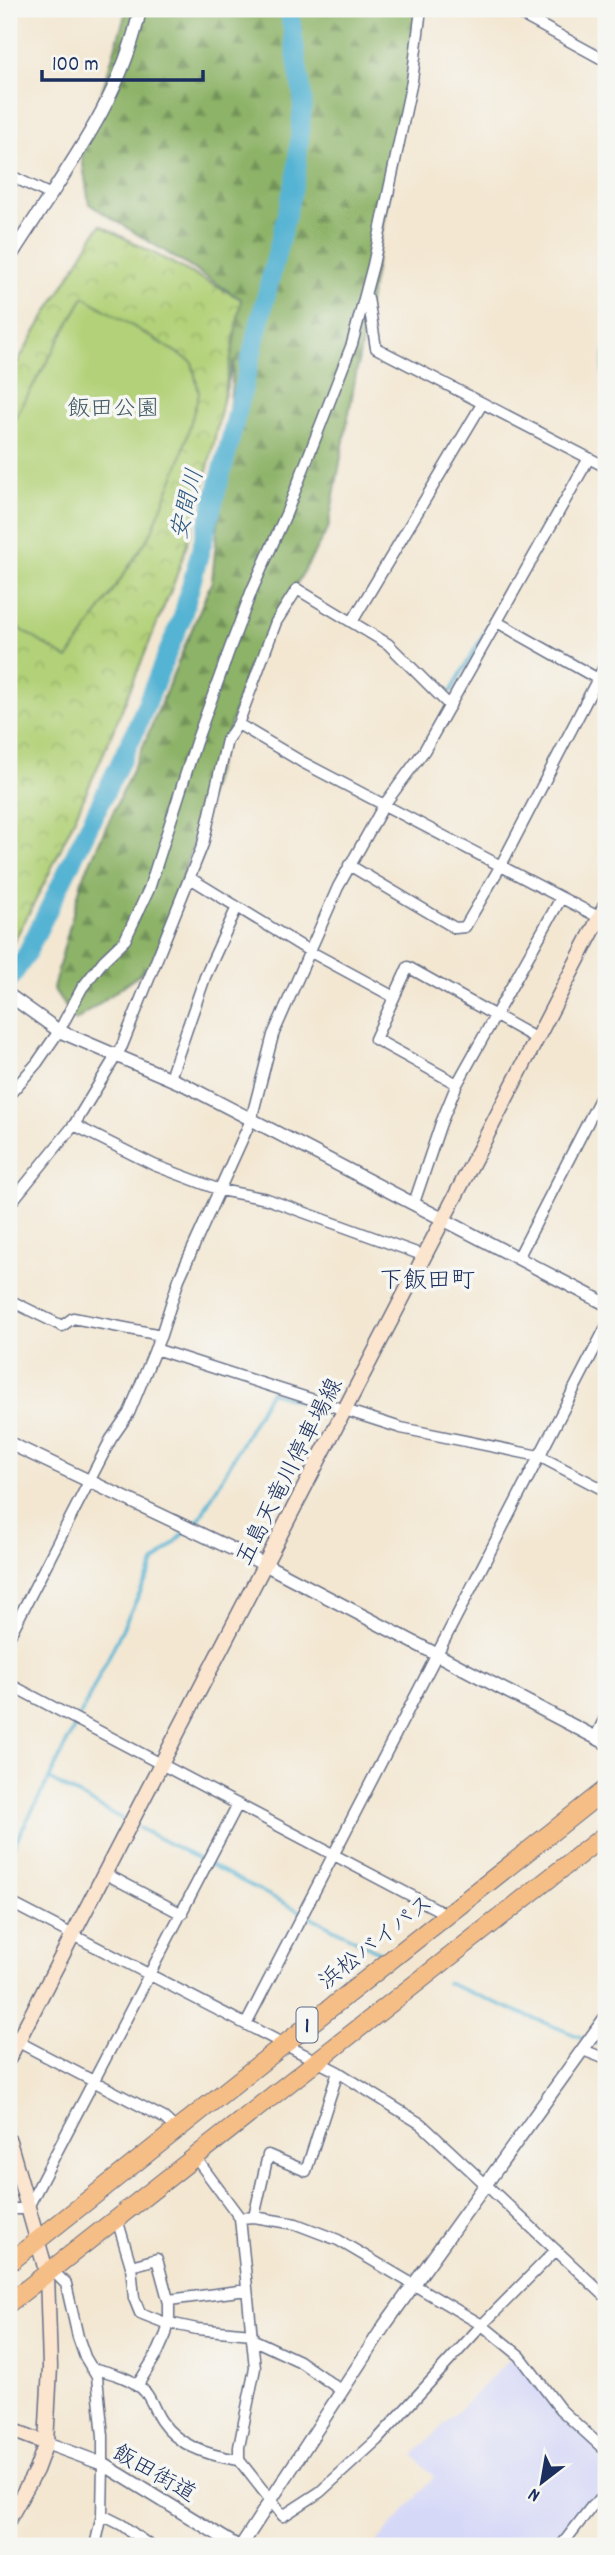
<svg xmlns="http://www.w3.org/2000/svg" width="615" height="2555" viewBox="0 0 615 2555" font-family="Dekko,'Klee One',sans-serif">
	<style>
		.built { fill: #d6d8f8 }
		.forest { fill: url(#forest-firs); stroke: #547163; stroke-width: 2 }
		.park { fill: url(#park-crowns); stroke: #66806b; stroke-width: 2 }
		.garden { fill: #b2d178; stroke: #66806b; stroke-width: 2 }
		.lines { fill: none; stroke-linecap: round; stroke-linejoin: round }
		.stream { stroke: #55b3d3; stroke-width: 3.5 }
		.river { stroke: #55b3d3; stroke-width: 19 }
		.minor-casing { stroke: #676f87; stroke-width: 13 }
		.tertiary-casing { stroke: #676f87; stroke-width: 15 }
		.secondary-casing { stroke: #676f87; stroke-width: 17 }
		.trunk-casing { stroke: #676f87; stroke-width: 20 }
		.minor { stroke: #fff; stroke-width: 10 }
		.tertiary { stroke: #fff; stroke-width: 12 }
		.secondary { stroke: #fbe5cf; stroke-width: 14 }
		.trunk { stroke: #f6be87; stroke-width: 18 }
		.labels { text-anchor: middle; stroke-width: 7; stroke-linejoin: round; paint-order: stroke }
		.shield { fill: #f6f6f2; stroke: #5d6b8a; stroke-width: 2 }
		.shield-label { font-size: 21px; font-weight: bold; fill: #1b2f5e }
		.park-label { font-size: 23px; fill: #415864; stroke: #f6f6f2 }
		.street-label { font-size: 23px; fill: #1b2f5e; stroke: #f6f6f2 }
		.water-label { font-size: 24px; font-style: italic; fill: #2c5781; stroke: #f6f6f2 }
		.neighbourhood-label { font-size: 24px; fill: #1b2f5e; stroke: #f6f6f2 }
	</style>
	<defs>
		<pattern id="forest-firs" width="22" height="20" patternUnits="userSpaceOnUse" patternTransform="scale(1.75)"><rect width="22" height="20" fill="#8db368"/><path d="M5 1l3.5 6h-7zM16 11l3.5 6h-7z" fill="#729259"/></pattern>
		<pattern id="park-crowns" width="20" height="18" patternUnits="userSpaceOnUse" patternTransform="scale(1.75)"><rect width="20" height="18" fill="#b2d178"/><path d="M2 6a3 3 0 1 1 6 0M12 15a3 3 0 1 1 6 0" fill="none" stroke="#98b46a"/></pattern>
	</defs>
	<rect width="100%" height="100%" fill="#f6f6f2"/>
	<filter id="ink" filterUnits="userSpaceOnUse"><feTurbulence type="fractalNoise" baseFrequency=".0143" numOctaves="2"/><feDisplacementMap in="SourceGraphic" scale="14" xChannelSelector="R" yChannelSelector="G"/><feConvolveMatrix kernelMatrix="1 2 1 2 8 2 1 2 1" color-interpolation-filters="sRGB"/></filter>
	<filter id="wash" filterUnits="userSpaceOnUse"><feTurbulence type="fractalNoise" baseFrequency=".00686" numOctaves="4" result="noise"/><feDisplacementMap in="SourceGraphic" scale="28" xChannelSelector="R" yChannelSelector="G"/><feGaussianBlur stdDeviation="1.57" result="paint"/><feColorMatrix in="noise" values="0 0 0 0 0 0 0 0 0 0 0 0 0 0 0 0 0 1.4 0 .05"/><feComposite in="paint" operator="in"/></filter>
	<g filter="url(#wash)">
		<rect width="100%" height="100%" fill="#f3e7d2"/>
		<!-- built -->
		<path class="built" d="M514 2355 558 2411 606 2455V2483L549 2546H374L434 2477 413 2455Z"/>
		<!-- forest -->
		<path class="forest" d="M127 9H422L328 529 248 669 155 963 75 1021 53 988 82 880 144 744 212 581 234 361 166 602 241 299 89 204 82 157Z"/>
		<!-- park -->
		<path class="park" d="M100 225 241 299C226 391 207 489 176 577 169 597 159 616 152 636 133 682 115 728 95 773 68 833 42 893 9 949V376Z"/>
		<!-- garden -->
		<path class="garden" d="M84 297 192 362 199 393 180 461 151 533 68 659 9 622V428Z"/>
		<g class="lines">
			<!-- stream -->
			<path class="stream" d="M606 348 603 369 606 388
				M451 691 511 586
				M49 1779 122 1819
				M139 1828 379 1952
				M9 1854 49 1779 155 1562 200 1518 270 1392 335 1412
				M447 1983 585 2039
				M592 2041 606 2047"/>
			<!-- river -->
			<path class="river" d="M9 980 25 957 134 734 182 618 227 453 296 176 303 100 289 9"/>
		</g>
	</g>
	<g filter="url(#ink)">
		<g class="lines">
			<defs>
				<path id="minor" d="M511 9 606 61
					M9 175 49 194
					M368 298 376 348 606 467
					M352 622 482 404
					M497 622 598 679
					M238 724 302 762 606 921
					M349 865 455 928 465 927 500 867 606 663
					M190 878 311 952 394 997
					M170 1078 205 977 237 907
					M457 1084 375 1039 408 967 537 1039
					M9 1095 37 1063 59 1031 82 988 104 960 125 940 149 889 196 742 230 648 252 590 286 514 352 344 373 265 412 81 421 9
					M74 1125 154 1165 220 1190 267 1199 425 1256
					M414 1203 441 1123 457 1084 561 898
					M9 1205 74 1125 122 1046 203 844 227 740 238 724 276 622 297 589 388 644 450 706
					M518 1258 606 1087
					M9 1300 62 1326 73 1318 161 1335
					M155 1349 401 1428 539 1456 606 1491
					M9 1637 111 1439 129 1413 161 1335 179 1279 251 1120 273 1035 338 887 384 805 424 751 589 458
					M9 1684 448 1915
					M595 1738 606 1716
					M104 1873 182 1914
					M9 1902 338 2072 421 2124 606 2297
					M246 2024 606 1327
					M9 2037 164 2118 176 2129
					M583 2050 606 2059
					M195 2157 240 2218 255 2368 239 2447V2460L283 2516 320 2492 377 2440 482 2325 556 2250
					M9 2209H27L238 1804
					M254 2217 268 2155 306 2171 338 2072
					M240 2218 254 2217 296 2224 338 2240 482 2325 520 2356 560 2409 606 2451
					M117 2219 131 2266 134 2298 140 2313 168 2324
					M131 2266 157 2259 169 2303V2321L166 2334 158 2352 137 2386
					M52 2270 66 2284 78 2337 85 2357 97 2377 103 2436V2464L102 2515 95 2546
					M169 2300 247 2290
					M169 2323 197 2329 252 2334
					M252 2339 299 2361 342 2391
					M91 2368C109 2372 134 2378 146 2393 153 2402 155 2413 162 2422 179 2447 211 2456 239 2460
					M102 2515 122 2525 150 2546
					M561 2546 592 2506 606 2495"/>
				<path id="tertiary" d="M9 259C58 180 122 102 140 9
					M9 995 59 1031 185 1085 606 1304
					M9 1443 266 1565 606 1743
					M46 2443 103 2464 237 2546
					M241 2546 384 2326 606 2017"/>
				<path id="secondary" d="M9 2058 606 905
					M9 2141 47 2274 50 2367 46 2443 36 2470 9 2519
					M9 2429 46 2443"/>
				<path id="trunk" d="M9 2263 606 1789
					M9 2303 606 1834"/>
			</defs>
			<!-- minor casing -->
			<use href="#minor" class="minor-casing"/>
			<!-- tertiary casing -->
			<use href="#tertiary" class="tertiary-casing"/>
			<!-- secondary casing -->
			<use href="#secondary" class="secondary-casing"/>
			<!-- trunk casing -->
			<use href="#trunk" class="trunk-casing"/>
			<!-- minor -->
			<use href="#minor" class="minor"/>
			<!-- tertiary -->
			<use href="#tertiary" class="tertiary"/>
			<!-- secondary -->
			<use href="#secondary" class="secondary"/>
			<!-- trunk -->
			<use href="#trunk" class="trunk"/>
		</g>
	</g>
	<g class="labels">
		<!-- shield labels -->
		<rect class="shield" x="296.5" y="2007.5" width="21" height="35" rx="5"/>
		<g class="shield-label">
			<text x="307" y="2032">1</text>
		</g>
		<!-- park labels -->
		<g class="park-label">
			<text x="113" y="415">飯田公園</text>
		</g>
		<!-- street labels -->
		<g class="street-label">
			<text transform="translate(288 1471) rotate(-63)" y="8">五島天竜川停車場線</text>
			<text transform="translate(375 1941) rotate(-38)" y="8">浜松バイパス</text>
			<text transform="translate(155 2472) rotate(30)" y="8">飯田街道</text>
		</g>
		<!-- water labels -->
		<g class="water-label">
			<text transform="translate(186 504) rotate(-76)" y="8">安間川</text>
		</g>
		<!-- neighbourhood labels -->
		<g class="neighbourhood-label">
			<text x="427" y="1287">下飯田町</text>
		</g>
	</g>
	<!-- margin -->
	<rect width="615" height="2555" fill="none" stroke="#f6f6f2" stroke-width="35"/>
	<!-- north arrow -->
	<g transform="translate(542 2482) rotate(211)" stroke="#f6f6f2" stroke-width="5" paint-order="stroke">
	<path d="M0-5L12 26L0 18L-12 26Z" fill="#1b2f5e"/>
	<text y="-10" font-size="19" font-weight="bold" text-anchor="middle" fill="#1b2f5e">N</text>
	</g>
	<!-- scale -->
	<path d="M42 70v10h161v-10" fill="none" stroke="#1b2f5e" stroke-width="3.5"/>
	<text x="52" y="70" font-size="21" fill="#1b2f5e" stroke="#f6f6f2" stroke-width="5" paint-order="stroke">100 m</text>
</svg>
